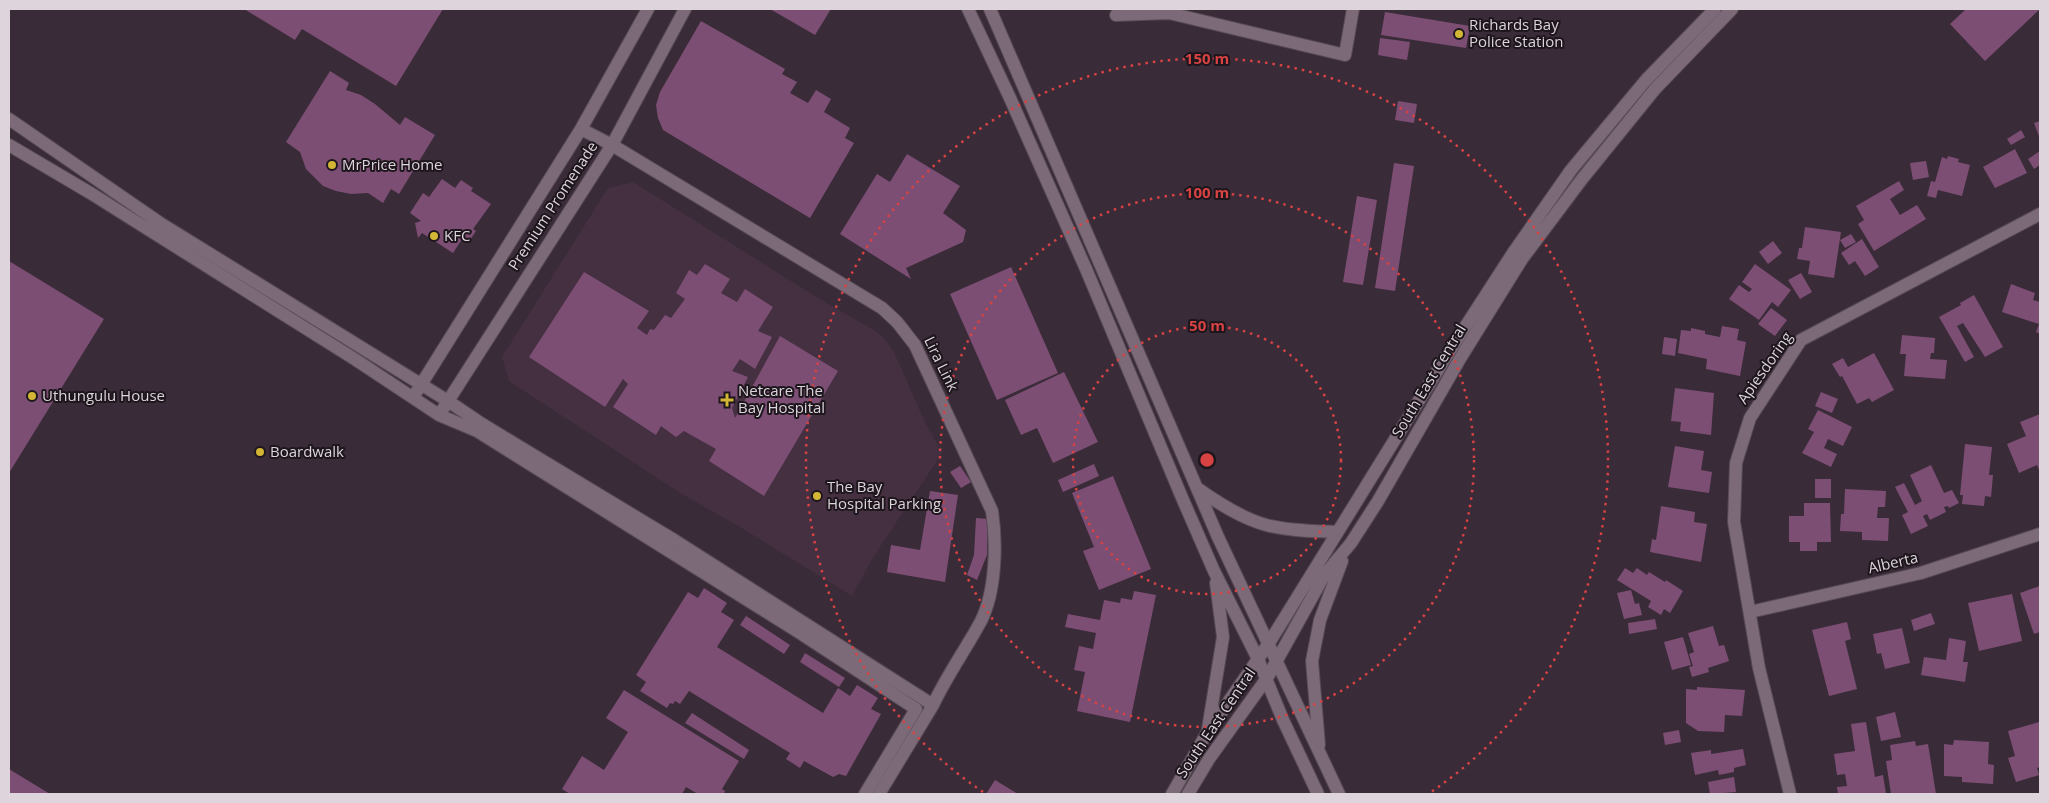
<svg xmlns="http://www.w3.org/2000/svg" width="2049" height="803" viewBox="0 0 2049 803" font-family="'Open Sans',sans-serif">
	<style>
		.built { fill: #453042 }
		.building { fill: #7c4e74 }
		.lines { fill: none; stroke-linecap: round; stroke-linejoin: round }
		.street-casing { stroke: #564954; stroke-width: 14 }
		.secondary-casing { stroke: #564954; stroke-width: 14 }
		.street { stroke: #7c6a79; stroke-width: 12 }
		.secondary { stroke: #7c6a79; stroke-width: 12 }
		.ring { fill: none; stroke: #d74243; stroke-width: 2.5; stroke-dasharray: 2.5 5 }
		.poi-dot { fill: #d3b635; stroke: #1d161c; stroke-width: 2 }
		.labels { text-anchor: middle; stroke-width: 4; stroke-linejoin: round; paint-order: stroke }
		.poi-label { font-size: 15px; fill: #ded4dc; stroke: #1d161c; text-anchor: start }
		.street-label { font-size: 15px; fill: #ded4dc; stroke: #1d161c }
		.centre { fill: #d74243; stroke: #1d161c; stroke-width: 2.5 }
		.ring-label { font-size: 15px; text-anchor: middle; font-weight: bold; fill: #d74243; stroke: #1d161c; stroke-width: 4; stroke-linejoin: round; paint-order: stroke }
	</style>
	<rect width="100%" height="100%" fill="#3a2b38"/>
	<!-- built -->
	<path class="built" d="M633 182 818 298 872 329 882 336 894 352 924 420 942 453 874 556 852 596 740 527 682 494 509 381 502 357 608 188Z"/>
	<!-- building -->
	<path class="building" d="M244 9H443L396 86 302 29 295 40Z
		M770 9H831L815 35Z
		M1966 9H2040L1985 61 1950 24Z
		M1385 12 1470 26 1466 48 1381 35Z
		M701 21 785 69 782 74 797 82 790 93 808 103 816 90 831 99 824 112 850 128 845 138 854 143 810 218 663 130 658 118 656 105 660 92Z
		M1380 38 1410 42 1407 60 1378 55Z
		M330 71 349 83 346 90 361 95 375 104 400 125 405 117 435 135 399 194 391 189 383 203 368 193 351 194 336 191 323 186 306 169 300 152 286 142Z
		M1398 101 1417 104 1414 123 1395 120Z
		M2040 121V139L2034 123Z
		M2021 130 2025 137 2011 145 2007 139Z
		M2015 149 2027 173 1995 188 1983 167Z
		M2040 151V165L2034 169 2028 159Z
		M907 154 960 186 943 213 966 230 963 242 906 268 911 279 840 234 877 174 890 182Z
		M1948 156 1959 159 1958 162 1970 165 1962 196 1938 190 1936 198 1927 196 1931 181 1935 182 1942 157 1947 159Z
		M1926 161 1929 177 1913 180 1910 163Z
		M1394 163 1414 166 1395 291 1375 288Z
		M442 179 455 188 461 180 473 188 471 191 491 204 473 229 476 231 470 240 464 236 453 253 422 233 418 238 415 223 421 221 410 213 423 193 429 197Z
		M1899 181 1904 190 1890 199 1900 215 1917 205 1926 219 1874 251 1858 224 1864 220 1856 206Z
		M1357 196 1377 200 1363 285 1343 282Z
		M1805 227 1841 232 1834 278 1808 274 1810 261 1797 259 1799 248H1802Z
		M1851 234 1856 242 1845 248 1840 240Z
		M1862 239 1879 267 1865 276 1855 261 1849 265 1841 253Z
		M1773 241 1782 253 1768 264 1759 252Z
		M9 261 104 319 9 473Z
		M705 264 730 279 721 293 737 302 745 289 773 307 758 331 772 337 755 369 740 359 732 371 748 377 732 408 735 418 780 336 838 371 764 496 709 461 716 449 684 431 676 437 661 426 656 435 613 407 628 384 623 379 605 407 529 357 584 272 649 311 637 328 647 335 650 329 654 330 665 315 671 318 685 299 676 293 689 270 697 275Z
		M1755 264 1791 290 1778 307 1772 302 1759 320 1729 299 1739 285 1749 292 1752 289 1742 282Z
		M1011 267 1058 373 997 400 950 294Z
		M1801 273 1812 292 1800 299 1788 280Z
		M2011 284 2035 293 2033 300 2040 302V334L2036 332 2039 324 2002 312Z
		M1974 295 2003 347 1985 357 1963 323 1957 326 1974 357 1965 362 1939 317 1961 305 1960 303Z
		M1771 308 1787 320 1775 336 1758 324Z
		M1722 326 1739 329 1737 340 1746 342 1740 376 1706 369 1707 359 1678 353 1681 330 1691 331V328L1705 331V334L1720 337Z
		M1902 335 1935 338 1934 353H1931L1930 359 1947 360 1945 379 1904 376 1906 354H1900Z
		M1664 337 1677 339 1675 356 1662 354Z
		M1874 353 1894 390 1872 402 1869 398 1857 404 1842 376 1840 377 1832 364 1843 358 1848 367Z
		M1064 372 1098 442 1053 463 1037 428 1021 435 1005 400Z
		M1675 388 1714 393 1711 435 1680 431 1681 422 1671 421Z
		M1821 392 1838 399 1832 413 1815 406Z
		M1818 410 1852 427 1843 446 1828 439 1824 448 1837 454 1831 467 1802 453 1814 432 1808 429Z
		M2040 414V472L2037 465 2019 473 2007 444 2026 436 2020 422Z
		M1965 444 1992 447 1989 475H1993L1991 497 1985 496 1984 506 1962 504 1963 495H1960Z
		M1675 446 1704 451 1701 470 1712 472 1709 493 1668 487Z
		M1094 464 1099 476 1063 492 1058 480Z
		M1931 465 1944 493 1952 490 1959 503 1949 508 1948 506 1944 507 1946 512 1930 520 1927 514 1923 516 1928 526 1911 534 1902 515 1908 512 1895 487 1904 483 1915 505 1922 501 1910 475Z
		M960 466 971 482 961 488 950 472Z
		M1113 476 1151 569 1099 590 1083 551 1094 547 1072 493Z
		M1815 479H1831V498H1815Z
		M1845 489 1886 491 1885 507H1878L1877 518H1889L1888 541 1862 540V532L1840 531 1841 514H1844Z
		M930 491 958 495 945 582 887 572 891 545 920 550Z
		M1804 503H1830L1831 542H1817V551H1800V542H1789V516H1804Z
		M1661 506 1695 512 1694 522 1707 524 1701 562 1650 552 1652 539 1656 540Z
		M976 518 988 519 987 555 977 580 967 575 974 555Z
		M1625 568 1633 573 1637 568 1647 575 1649 572 1665 582 1666 580 1683 591 1670 613 1664 609 1661 615 1648 607 1651 601 1617 580Z
		M2040 586V632L2034 634 2020 593Z
		M704 588 727 603 721 612 734 620 717 647 823 713 838 688 850 696 857 685 878 698 871 709 881 714 846 776 839 774 833 777 804 761 800 768 786 759 790 753 689 691 680 704 675 701 673 704 670 703 667 708 640 691 646 682 636 675 688 592 698 598Z
		M1631 590 1635 604 1639 603 1642 615 1624 619 1617 593Z
		M1134 591 1156 595 1130 722 1077 711 1085 672 1074 670 1079 646 1093 649 1096 633 1065 627 1068 614 1100 620 1104 600 1120 603 1121 598 1132 600Z
		M2012 594 2022 641 1979 651 1968 603Z
		M1931 613 1935 624 1914 631 1911 620Z
		M746 616 790 645 784 654 740 625Z
		M1655 619 1657 629 1629 634 1628 623Z
		M1847 622 1851 639 1845 641 1857 689 1829 696 1812 630Z
		M1713 626 1719 646 1724 645 1729 661 1708 668 1709 672 1692 677 1689 667 1693 666 1689 654 1694 652 1688 633Z
		M1902 628 1910 663 1885 669 1881 653 1877 654 1873 634Z
		M1683 637 1691 665 1672 670 1664 642Z
		M1949 638 1966 641 1963 662H1968L1965 682 1921 675 1924 657 1946 660Z
		M805 653 845 678 839 687 800 662Z
		M1697 687 1745 690 1742 716 1725 715 1724 732 1698 731 1686 723V689L1697 690Z
		M624 690 739 761 722 789 725 791 724 794H698L686 787 682 794H570L562 789 582 756 604 770 628 732 606 718Z
		M1895 712 1901 737 1881 741 1876 717Z
		M692 713 749 750 744 759 685 723Z
		M1866 722 1875 777 1883 775 1886 794H1838L1837 787 1847 786 1845 774 1837 775 1834 754 1855 751 1851 724Z
		M2039 722 2040 767 2037 768 2039 775 2016 782 2008 758 2015 756 2008 731Z
		M1679 730 1681 742 1665 745 1663 733Z
		M1954 740 1989 742 1988 764 1994 765 1993 784 1962 782V777L1944 776V744L1953 745Z
		M1915 741 1916 746 1928 744 1936 794H1891L1886 761 1892 760 1890 745Z
		M1743 749 1746 765 1734 768V772L1719 775 1718 770 1695 775 1691 753 1711 750V754Z
		M9 769 50 794H9Z
		M1734 777 1736 792 1710 794 1708 782Z
		M995 780 1018 794H986Z"/>
	<g class="lines">
		<defs>
			<path id="street" d="M1116 15 1169 13 1345 55 1353 9
				M9 119 160 223 448 401 482 424 674 540 933 705 879 794
				M581 129 612 145 882 308 897 322 915 345 992 511C997 543 996 591 981 621 966 649 947 675 933 705
				M9 145 92 194 197 260 353 358 439 415 477 431 800 633 916 709 865 794
				M417 391 581 129 648 9
				M443 409 612 145 685 9
				M1750 612 1921 573 2040 534
				M1790 794 1759 668 1734 522 1736 463 1750 418 1801 340 2040 214"/>
			<path id="secondary" d="M968 9 1010 98 1086 269 1183 500 1214 571 1258 659 1283 720 1318 794
				M990 9 1218 537 1339 794
				M1197 488C1218 503 1241 518 1266 525 1289 531 1314 531 1337 532
				M1208 729 1223 637 1216 583
				M1319 745 1312 661 1320 620 1342 561
				M1172 794 1207 733 1269 643 1449 352 1513 253 1571 170 1646 80 1715 9
				M1188 794 1209 759 1267 678 1325 574 1351 543 1378 501 1461 357 1522 259 1582 179 1655 89 1732 9"/>
		</defs>
		<!-- street casing -->
		<use href="#street" class="street-casing"/>
		<!-- secondary casing -->
		<use href="#secondary" class="secondary-casing"/>
		<!-- street -->
		<use href="#street" class="street"/>
		<!-- secondary -->
		<use href="#secondary" class="secondary"/>
	</g>
	<!-- distance rings -->
	<g class="ring">
		<circle cx="1207" cy="460" r="134"/>
		<circle cx="1207" cy="460" r="267"/>
		<path d="M983 792A401 401 0 1 1 1431 792"/>
	</g>
	<!-- markers -->
	<g class="poi-dot">
		<circle cx="1459" cy="34" r="5"/>
		<circle cx="332" cy="165" r="5"/>
		<circle cx="434" cy="236" r="5"/>
		<circle cx="32" cy="396" r="5"/>
		<path d="M724.5 392.5h5v5h5v5h-5v5h-5v-5h-5v-5h5z"/>
		<circle cx="260" cy="452" r="5"/>
		<circle cx="817" cy="496" r="5"/>
	</g>
	<g class="labels">
		<!-- poi labels -->
		<g class="poi-label">
			<text x="1469" y="30">Richards Bay<tspan x="1469" dy="17">Police Station</tspan></text>
			<text x="342" y="170">MrPrice Home</text>
			<text x="444" y="241">KFC</text>
			<text x="738" y="396">Netcare The<tspan x="738" dy="17">Bay Hospital</tspan></text>
			<text x="42" y="401">Uthungulu House</text>
			<text x="270" y="457">Boardwalk</text>
			<text x="827" y="492">The Bay<tspan x="827" dy="17">Hospital Parking</tspan></text>
		</g>
		<!-- street labels -->
		<g class="street-label">
			<text transform="translate(553 206) rotate(-57)" y="5">Premium Promenade</text>
			<text transform="translate(941 364) rotate(64)" y="5">Lira Link</text>
			<text transform="translate(1765 368) rotate(-55)" y="5">Apiesdoring</text>
			<text transform="translate(1429 381) rotate(-59)" y="5">South East Central</text>
			<text transform="translate(1893 563) rotate(-13)" y="5">Alberta</text>
			<text transform="translate(1216 723) rotate(-56)" y="5">South East Central</text>
		</g>
	</g>
	<circle cx="1207" cy="460" r="8" class="centre"/>
	<g class="ring-label">
		<text x="1207" y="64">150 m</text>
		<text x="1207" y="198">100 m</text>
		<text x="1207" y="331">50 m</text>
	</g>
	<!-- border -->
	<rect width="2049" height="803" fill="none" stroke="#ded4dc" stroke-width="20"/>
</svg>
